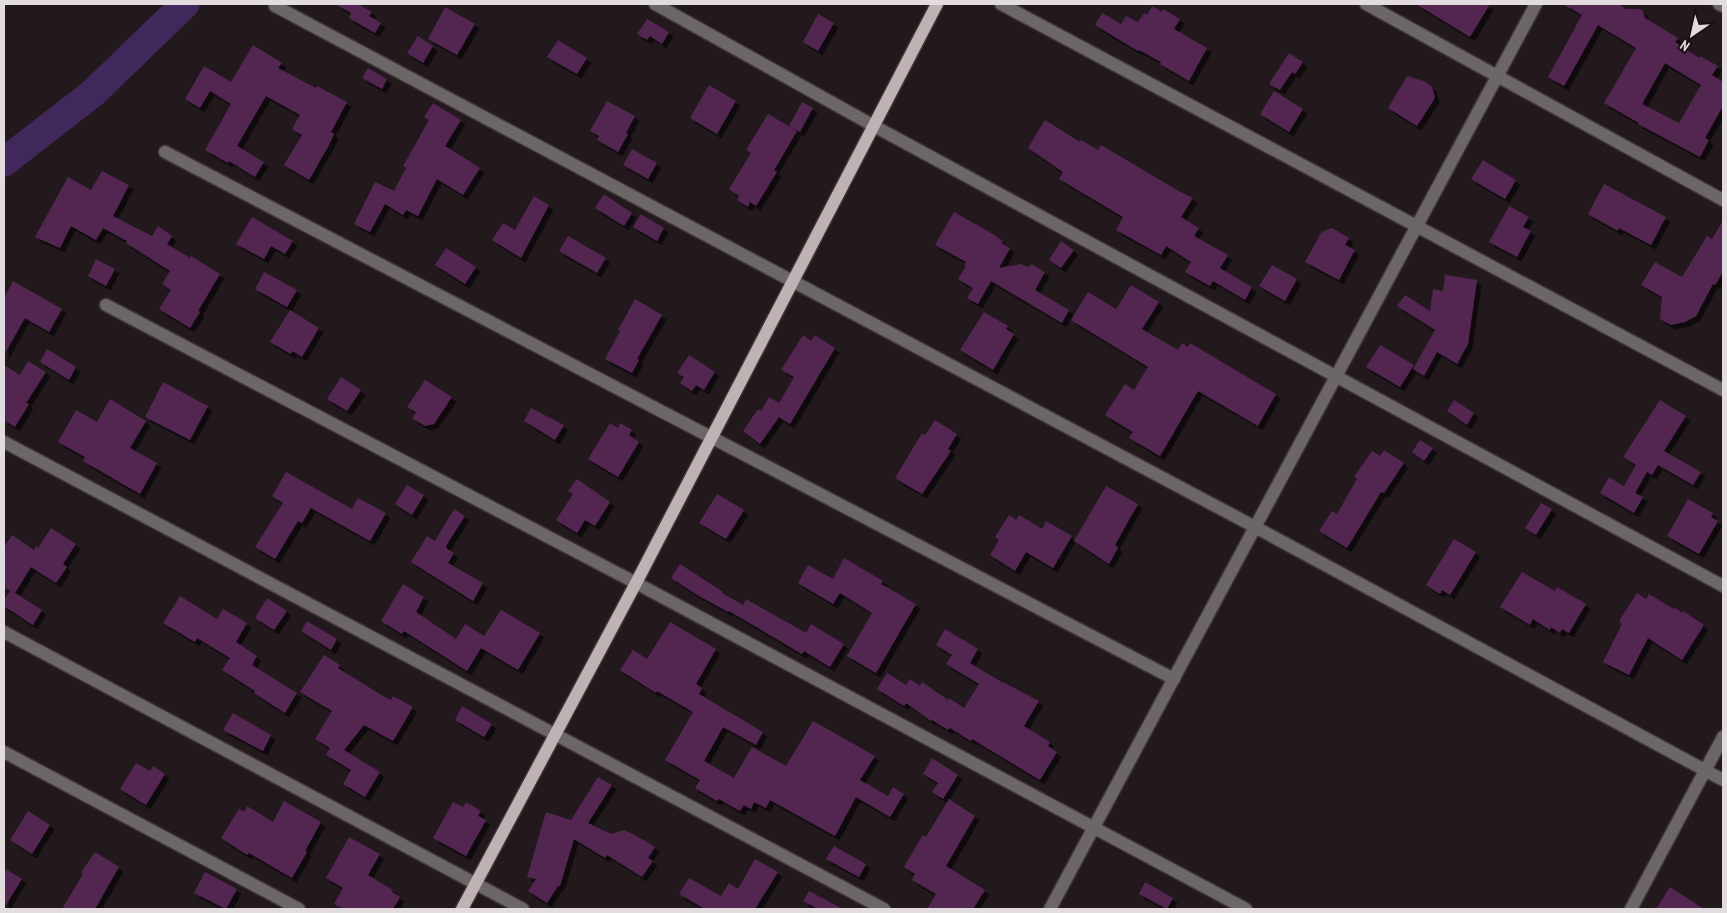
<svg xmlns="http://www.w3.org/2000/svg" width="1727" height="913" viewBox="0 0 1727 913" font-family="'PT Sans Narrow',sans-serif">
	<style>
		.lines { fill: none; stroke-linecap: round; stroke-linejoin: round }
		.river { stroke: #41285c; stroke-width: 29 }
		.building { fill: #522551; fill-rule: evenodd; filter: url(#shadow) }
		.minor-casing { stroke: #3d3437; stroke-width: 15 }
		.major-casing { stroke: #3d3437; stroke-width: 15 }
		.minor { stroke: #6c6666; stroke-width: 12 }
		.major { stroke: #beb2b2; stroke-width: 12 }
	</style>
	<defs>
		<filter id="shadow"><feDropShadow dx="4.5" dy="4.5" stdDeviation="0" flood-color="#0009"/></filter>
	</defs>
	<rect width="100%" height="100%" fill="#22191c"/>
	<g class="lines">
		<!-- river -->
		<path class="river" d="M4 162 93 93 185 4"/>
	</g>
	<!-- building -->
	<path class="building" d="M335 4H358L372 12 369 16 381 23 375 33 349 18 351 13Z
		M1416 4H1490L1470 37Z
		M1563 4H1618L1626 9H1640L1643 11 1645 18 1678 38 1675 42 1699 58 1700 56 1718 66 1712 75 1723 82V106L1705 138 1709 140 1700 157 1638 124 1639 123 1604 103 1636 48 1598 25 1564 86 1548 77 1582 15ZM1665 63 1701 85 1679 123 1642 104Z
		M1152 6 1162 12 1163 9 1180 19 1174 29 1207 48 1189 81 1160 64 1161 62 1139 50 1138 51 1095 25 1102 13 1121 24 1126 16 1138 22 1144 13 1147 15Z
		M445 7 475 24 457 55 428 39Z
		M818 14 834 23 818 51 803 42Z
		M647 19 669 32 662 44 650 36 647 40 637 34Z
		M418 36 433 46 423 63 407 53Z
		M558 40 587 58 577 74 547 57Z
		M253 45 282 63 278 68 316 88 317 86 347 102 331 132 334 134 329 145 309 180 284 165 302 135 292 129 300 115 266 96 237 146 264 162 255 177 229 161 228 163 205 150 231 104 210 91 200 108 185 99 204 66 231 82Z
		M1289 53 1303 62 1295 74 1292 72 1280 90 1269 84Z
		M368 68 387 79 382 89 362 78Z
		M1407 76 1424 81 1432 87 1435 98 1417 126 1388 108Z
		M709 85 736 101 717 134 690 118Z
		M1274 91 1303 109 1289 132 1260 114Z
		M607 101 635 116 626 133 628 134 618 152 597 140 599 136 590 131Z
		M802 102 813 108 800 132 789 126Z
		M433 103 461 120 445 146 480 168 463 195 437 179 418 216 406 210 403 215 385 204 370 232 354 224 375 182 394 191 406 168 403 166 429 120 424 117Z
		M768 114 797 131 774 170 777 172 756 206 750 202 748 207 737 200 739 196 729 189 751 153 746 150Z
		M1045 120 1080 142 1081 140 1098 150 1101 145 1177 190 1193 198 1181 217 1199 228 1194 236 1228 255 1220 268 1252 287 1245 300 1213 281 1210 286 1185 272 1191 262 1166 246 1161 255 1116 230 1123 217 1059 179 1063 172 1028 148Z
		M632 149 657 163 648 179 623 165Z
		M1483 160 1516 180 1505 199 1471 179Z
		M102 171 129 185 113 216 152 236 158 226 172 236 167 244 190 258 191 256 220 274 198 311 200 312 190 328 159 309 171 290 162 284 170 271 126 243 127 241 103 228 96 240 71 226 60 248 35 237 68 177 91 190Z
		M1604 184 1666 217 1651 245 1619 228 1618 231 1588 214Z
		M604 194 632 213 624 226 595 208Z
		M534 196 549 205 521 258 492 240 503 223 515 230Z
		M1509 206 1529 217 1523 227 1531 231 1517 257 1489 242Z
		M954 212 991 233 1003 241 1001 243 1010 248 999 268 1021 264 1029 267 1031 264 1045 272 1035 290 1069 310 1062 323 991 281 978 304 967 298 973 288 958 279 966 266 964 265 966 262 935 245Z
		M641 214 664 228 657 241 633 227Z
		M252 217 293 241 285 254 271 246 264 259 236 244Z
		M1723 220V272L1715 285 1713 284 1696 316 1685 322 1671 325 1660 319 1662 297 1641 285 1655 262 1682 277 1707 236 1712 239Z
		M1332 228 1349 238 1345 245 1355 250 1339 280 1305 262 1321 233 1326 230Z
		M568 236 606 258 597 273 559 251Z
		M1061 241 1074 250 1061 268 1049 260Z
		M446 248 476 267 465 284 435 265Z
		M96 259 115 269 106 286 88 276Z
		M1272 265 1297 279 1285 301 1259 286Z
		M264 272 297 290 287 307 255 289Z
		M1445 275 1477 280 1468 344 1457 364 1437 352 1424 376 1413 369 1435 330 1397 306 1405 295 1430 311 1433 289 1443 291Z
		M13 281 62 309 49 332 25 318 4 355V298Z
		M1131 285 1159 302 1142 329 1178 350 1182 343 1188 347 1190 343 1276 394 1258 426 1198 391 1160 456 1129 438 1133 432 1105 415 1125 384 1134 390 1148 367 1071 320 1088 292 1116 309Z
		M635 299 662 315 637 359 639 360 632 373 605 359 620 331 618 330Z
		M290 310 319 328 302 357 292 351 291 354 270 342Z
		M984 312 1008 326 1006 329 1014 334 993 370 960 350Z
		M803 335 811 341 815 335 835 348 790 424 779 417 760 444 743 431 758 409 761 411 769 397 779 403 794 377 781 370Z
		M1380 345 1414 365 1400 387 1366 367Z
		M47 349 76 367 69 380 40 362Z
		M689 355 715 372 704 390 696 385 692 391 680 383 684 377 677 373Z
		M28 361 46 372 26 403 29 404 15 427 4 420V365L20 375Z
		M341 377 361 390 347 411 327 399Z
		M425 380 452 397 434 424 425 426 412 418 416 412 407 407Z
		M163 382 208 406 190 440 145 417Z
		M110 399 146 421 130 448 157 463 140 494 83 461 85 457 58 442 76 410 97 422Z
		M1454 400 1474 413 1467 425 1447 411Z
		M1660 400 1686 416 1664 451 1701 472 1693 485 1658 465 1652 475 1647 472 1635 493 1643 497 1634 513 1600 493 1609 477 1624 486 1636 465 1623 457Z
		M531 408 564 425 555 440 524 421Z
		M935 420 957 434 948 449 951 451 922 494 895 478 922 433 925 435Z
		M610 423 618 428 620 423 632 430 629 435 639 442 618 477 588 459Z
		M1420 440 1433 448 1424 461 1412 452Z
		M1384 450 1404 463 1384 493 1381 492 1347 548 1319 531 1332 511 1337 514 1357 479 1354 477 1372 451 1380 456Z
		M286 472 352 509 358 498 386 513 370 541 311 508 302 523 298 521 275 559 255 547 283 503 272 496Z
		M577 479 610 502 595 526 585 520 577 533 556 520 573 494 568 491Z
		M407 485 424 495 412 515 395 504Z
		M1106 486 1138 504 1115 545 1118 548 1109 564 1074 541Z
		M717 494 744 510 726 539 699 523Z
		M1688 499 1713 513 1711 517 1718 521 1699 554 1667 536Z
		M1541 503 1552 509 1536 535 1525 528Z
		M454 509 465 516 447 544 446 548 454 553 448 563 483 583 473 601 411 562 427 536 435 541Z
		M1009 515 1016 520 1019 515 1042 529 1046 521 1072 536 1053 568 1026 552 1015 571 990 555 999 540 995 537Z
		M51 528 76 544 63 564 67 567 56 583 31 567 15 593 42 610 33 625 4 606V600L10 591 4 587V547L12 535 34 550 36 546 38 548Z
		M1454 539 1476 552 1450 595 1442 590 1440 594 1426 585Z
		M844 558 883 581 881 584 916 604 876 673 847 656 872 613 840 593 833 604 798 583 808 565 833 579Z
		M680 564 723 592 722 593 743 605 746 599 806 633 811 624 844 644 830 667 804 651 802 654 729 611 728 612 699 596 671 578Z
		M1522 572 1555 591 1557 587 1586 604 1569 633 1562 629 1560 633 1551 627 1550 630 1533 619 1530 625 1500 607Z
		M403 584 424 597 416 612 456 639 465 624 484 636 501 610 540 633 518 670 481 648 467 671 404 631 402 634 381 621Z
		M1637 593 1646 599 1649 594 1674 609 1675 608 1682 613 1683 611 1704 625 1682 660 1648 638 1629 675 1603 662 1622 624 1619 621Z
		M180 596 217 619 223 609 247 623 236 642 257 656 252 665 297 693 285 713 254 693 255 691 222 670 230 658 197 638 195 642 163 623Z
		M267 598 287 611 274 630 255 618Z
		M307 621 337 639 331 650 301 631Z
		M670 622 716 649 696 684 702 688 699 694 763 732 756 745 723 727 704 761 734 778 752 747 786 766 813 721 875 756 860 780 888 796 893 787 904 794 890 817 856 797 835 836 770 800 766 808 754 802 751 809 744 805 740 811 719 799 717 801 695 788 700 780 665 760 693 712 657 691 656 693 620 670 633 650 647 659Z
		M945 629 978 649 970 663 1003 683V682L1039 701 1024 726 1050 742 1048 746 1057 752 1040 780 972 739 971 741 950 728 948 730 932 720 931 721 906 703 904 706 877 689 887 673 906 685 910 679 920 686 922 682 948 700 949 698 964 708 979 684 946 664 952 655 936 645Z
		M324 655 340 665 338 668 383 696 391 700 393 696 413 707 393 741 364 725 344 750 380 772 365 797 343 784 351 770 326 755 330 748 315 739 332 711 300 692Z
		M462 706 492 724 484 737 455 720Z
		M233 713 271 735 263 751 223 730Z
		M932 758 958 775 943 799 932 792 938 783 923 774Z
		M136 763 150 771 153 766 165 774 146 805 120 789Z
		M598 777 612 785 588 823 611 834 624 830 631 833 655 847 648 858 653 861 642 877 607 855 605 858 574 839 560 886H558L547 903 528 891 536 879 527 877 546 812 571 820Z
		M949 799 975 816 946 866 985 890 973 909H927L936 894 912 880 915 874 904 867 923 835 926 837Z
		M284 801 321 822 305 851 307 852 292 878 249 853 247 855 221 838 239 809 244 812 247 806 273 822Z
		M453 802 463 807 466 802 481 811 478 816 486 820 466 856 433 838Z
		M28 811 50 825 32 854 10 840Z
		M349 837 380 854 368 875 393 890 392 892 400 897 393 909H343L334 904 343 888 326 878Z
		M834 846 866 864 859 877 826 859Z
		M95 852 119 867 95 909H62L83 874 81 872Z
		M755 859 778 872 755 909H705L679 894 689 878 721 896 729 883 738 889Z
		M4 868 22 879 4 908Z
		M205 872 237 889 226 909 194 893Z
		M1145 882 1173 898 1167 909 1139 894Z
		M1670 887 1704 909H1656Z
		M809 891 843 909H818L803 901Z"/>
	<g class="lines">
		<defs>
			<path id="minor" d="M655 4 874 126 1723 586
				M1001 4 1723 390
				M1366 4 1723 200
				M1719 4 1723 6
				M275 6 1255 527 1723 780
				M165 152 1174 679
				M106 305 636 583 1246 909
				M4 442 884 909
				M4 632 523 909
				M4 752 299 909
				M1050 909 1536 4
				M1631 909 1723 737"/>
			<path id="major" d="M462 909 636 583 937 4"/>
		</defs>
		<!-- minor casing -->
		<use href="#minor" class="minor-casing"/>
		<!-- major casing -->
		<use href="#major" class="major-casing"/>
		<!-- minor -->
		<use href="#minor" class="minor"/>
		<!-- major -->
		<use href="#major" class="major"/>
	</g>
	<!-- border -->
	<rect width="1727" height="913" fill="none" stroke="#e3dcdf" stroke-width="10"/>
	<!-- north arrow -->
	<g transform="translate(1692 35) rotate(214)" stroke="#181013" stroke-width="4" paint-order="stroke">
	<path d="M0-4L9 19L0 12L-9 19Z" fill="#e3dcdf"/>
	<text y="-8" font-size="14" font-weight="bold" text-anchor="middle" fill="#e3dcdf">N</text>
	</g>
</svg>
